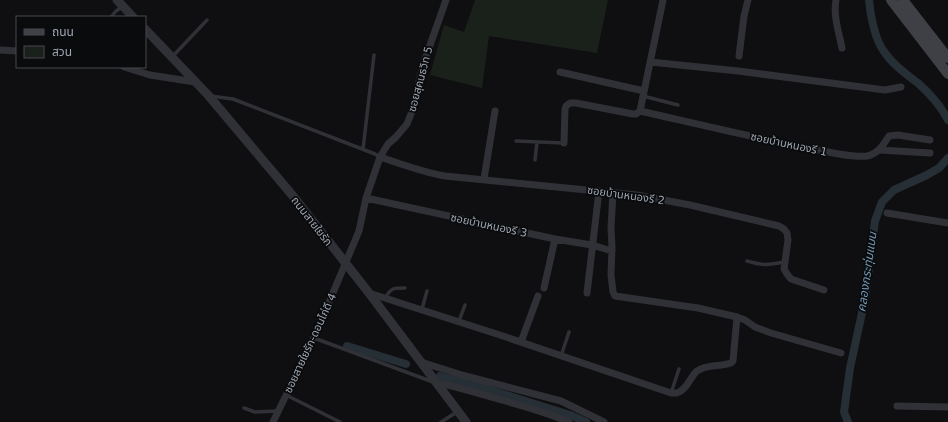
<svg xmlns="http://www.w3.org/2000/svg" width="948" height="422" viewBox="0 0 948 422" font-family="'DejaVu Sans','Noto Sans Thai',sans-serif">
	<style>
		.green { fill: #1a211a }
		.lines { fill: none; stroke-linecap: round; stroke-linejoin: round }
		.canal { stroke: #252f35; stroke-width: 8 }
		.service { stroke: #303136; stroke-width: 3.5 }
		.minor { stroke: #303136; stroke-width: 7 }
		.tertiary { stroke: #303136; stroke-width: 9 }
		.secondary { stroke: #3e4046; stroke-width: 10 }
		.labels { text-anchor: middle; stroke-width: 3.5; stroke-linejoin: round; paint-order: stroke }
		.street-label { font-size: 11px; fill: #9fa6b3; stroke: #0a0b0c }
		.water-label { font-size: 12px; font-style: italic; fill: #7297b3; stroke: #0a0b0c }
	</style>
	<rect width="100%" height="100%" fill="#0f0f11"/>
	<!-- green -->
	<path class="green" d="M475 0H608L597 53 489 36 482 88 430 75 444 25 464 32Z"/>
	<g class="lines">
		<!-- canal -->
		<path class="canal" d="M869 0C870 14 875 39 883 50 892 64 906 74 919 84 930 94 941 106 948 120
			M347 346 406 364
			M440 376 481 387 570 415 586 422
			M848 422 844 412 850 368 865 299 875 221 882 202 894 190 927 175 939 168 948 158"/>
		<!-- service -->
		<path class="service" d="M111 17 116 11 122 7
			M172 57 207 20
			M211 96 233 99 375 154 380 157
			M643 96 678 105
			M516 141 564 143
			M363 149 374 55
			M535 160 537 142
			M747 261C764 266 769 265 785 262
			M385 298C391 288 393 288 405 288
			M422 309 427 291
			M459 321 465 305
			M314 338 433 382
			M561 356 569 332
			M671 393 679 369
			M286 395 340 422
			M244 408 255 412 277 411
			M441 422 457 412"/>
		<!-- minor -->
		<path class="minor" d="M836 0C833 15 839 33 842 48
			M0 50 17 51
			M739 56 744 16 748 0
			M650 62 738 71 885 90 901 87
			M124 67 150 75 195 82
			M560 72 644 91
			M640 111C698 124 755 138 813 149 828 152 852 158 867 156 878 154 883 145 889 136L898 135 930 140
			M564 143 565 109 566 106 570 103H576L633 114H636L640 111 663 0
			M880 150 930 153
			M380 157C401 164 422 172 445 176L637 195 690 205 779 226 784 229 787 233 788 240 784 269 787 274 791 279 824 290
			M484 179 495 111
			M613 192 611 228 612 247 611 275 613 292 615 296 698 308 737 317 745 320 755 327 771 333 841 353
			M366 198 555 239 592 245 612 251
			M887 213 948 223
			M544 288 555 239
			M369 293 503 336 671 393C671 393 677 393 677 393 687 390 690 377 697 371 707 364 720 367 731 363L733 361 737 317
			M587 293 599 191
			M521 342 538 296
			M421 362 462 375 561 401 604 422
			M438 383C458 387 478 393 498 399 522 406 546 412 569 422
			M897 406 948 407
			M273 422 314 338 359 231 366 198 380 157 388 144 396 137 407 124 411 114 423 65 446 0"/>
		<!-- tertiary -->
		<path class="tertiary" d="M117 0 133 17
			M145 29 208 95 293 196 369 293 466 422"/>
		<!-- secondary -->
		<path class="secondary" d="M891 0 948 74
			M903 0 948 58"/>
	</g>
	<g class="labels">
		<!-- street labels -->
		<g class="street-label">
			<text transform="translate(420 79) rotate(-75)" y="4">ซอยสุคนธวิท 5</text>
			<text transform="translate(789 144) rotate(12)" y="4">ซอยบ้านหนองรี 1</text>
			<text transform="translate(626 195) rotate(8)" y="4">ซอยบ้านหนองรี 2</text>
			<text transform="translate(312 221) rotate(52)" y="4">ถนนสายใยรัก</text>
			<text transform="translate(489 225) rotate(12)" y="4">ซอยบ้านหนองรี 3</text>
			<text transform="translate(310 343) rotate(-65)" y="4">ซอยสายใยรัก-ดอนไก่ดี 4</text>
		</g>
		<!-- water labels -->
		<g class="water-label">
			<text transform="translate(867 272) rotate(-82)" y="4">คลองกระทุ่มแบน</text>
		</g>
	</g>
	<!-- legend -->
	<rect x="16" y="16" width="130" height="52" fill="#0a0b0c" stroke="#46494f"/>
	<rect x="24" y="29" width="20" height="6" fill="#3e4046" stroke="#46494f"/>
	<text x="52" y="36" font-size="12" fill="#9fa6b3">ถนน</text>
	<rect x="24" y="46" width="20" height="12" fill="#1a211a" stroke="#46494f"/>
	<text x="52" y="56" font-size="12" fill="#9fa6b3">สวน</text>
</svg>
